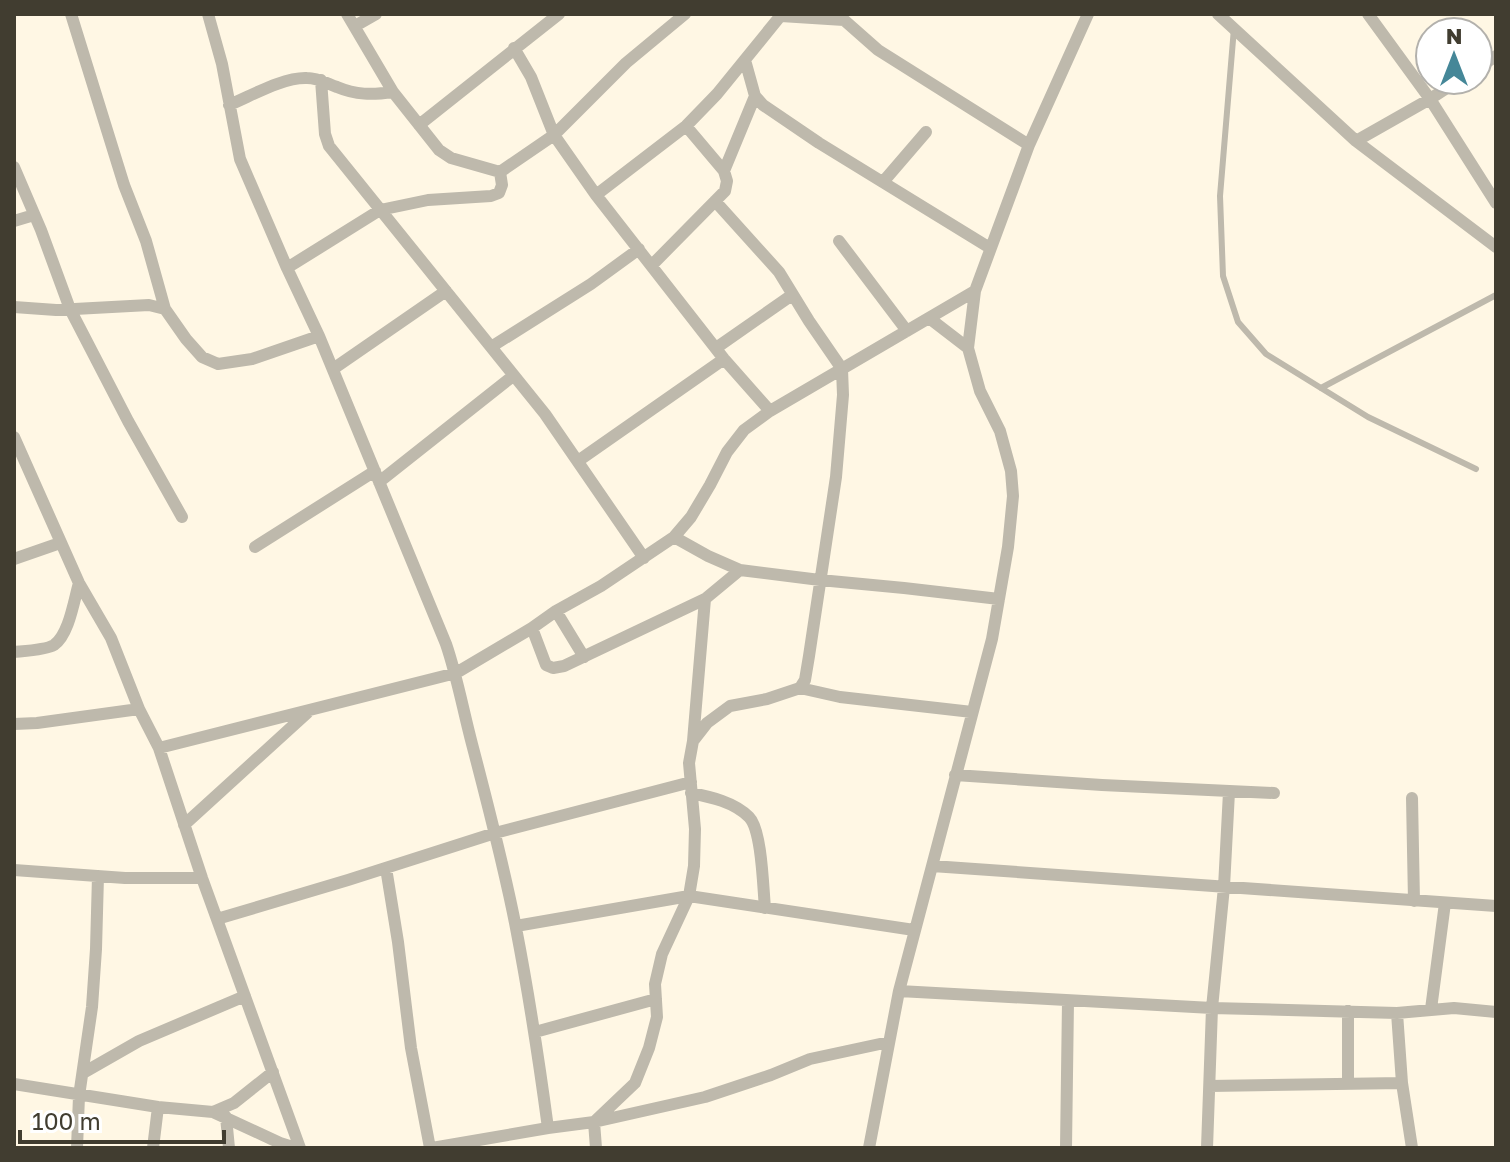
<svg xmlns="http://www.w3.org/2000/svg" width="1510" height="1162" viewBox="0 0 1510 1162" font-family="'Golos Text',sans-serif">
	<style>
		.lines { fill: none; stroke-linecap: round; stroke-linejoin: round }
		.service { stroke: #beb9ac; stroke-width: 6 }
		.minor { stroke: #beb9ac; stroke-width: 12 }
	</style>
	<rect width="100%" height="100%" fill="#fff7e4"/>
	<g class="lines">
		<!-- service -->
		<path class="service" d="M1234 28 1220 196 1223 276 1238 322 1266 354 1321 388 1368 417 1476 469
			M1321 388 1496 295"/>
		<!-- minor -->
		<path class="minor" d="M71 14 124 185 146 241 165 309 186 339 202 357 218 364 252 359 319 336
			M208 14 222 64 240 159 287 268 319 336 446 644C457 676 463 710 472 744 488 805 504 866 516 928 529 995 539 1061 548 1128
			M347 14 393 92 439 150 451 158 500 172 554 135 626 63 685 14
			M840 14 844 20 878 50 1029 145
			M1218 14 1356 141 1496 247
			M1368 14 1430 99 1496 203
			M781 16 844 20
			M355 26 376 14
			M514 48 531 77 554 135 596 195 724 359 770 411
			M745 60 755 96 763 105 819 143 990 248
			M1478 68 1496 56
			M321 80 325 134 329 146 545 414 644 558
			M229 105C251 96 283 77 307 78 318 78 326 83 337 87 356 95 372 95 393 92
			M419 125 559 14
			M1356 141 1430 99 1459 80
			M14 167 41 230 70 309 128 421 182 517
			M724 171 755 96
			M883 182 926 132
			M596 195 686 126 717 94 782 14
			M715 201 779 272 809 321 842 369 843 395 836 477 809 656 805 680 800 688
			M14 221 34 215
			M839 241 907 331
			M652 265 725 191 727 181 724 171 686 126
			M287 268 380 210 428 200 491 196 499 193 502 185 500 172
			M14 307 56 310 149 305 165 309
			M929 318 968 348
			M491 347 591 284 639 249
			M716 348 792 295
			M333 369 446 291
			M14 437 79 583 111 638 139 709 159 748 202 878 300 1148
			M578 461 724 359
			M379 482 513 376
			M674 537 708 556 740 570 820 580 904 588 999 599
			M255 547 375 471
			M14 559 60 543
			M556 611 584 657
			M532 628 546 665 553 668 564 666 705 599 740 570
			M14 652C24 651 46 650 54 645 69 635 74 600 79 583
			M14 724 37 723 139 709
			M693 741 705 599
			M159 748 456 673 532 628 556 611 601 586 674 537 691 517 710 485 727 452 744 430 770 411 975 291
			M955 775 1102 785 1274 793
			M691 793C711 797 734 802 749 817 762 830 763 888 765 908
			M1412 798 1414 901
			M184 825 307 713
			M932 866 1496 906
			M386 868 398 942 411 1048 430 1148
			M14 870 125 878H202
			M217 919 348 880 495 833 691 782
			M516 926 689 896 914 930
			M899 991 1212 1008 1397 1013 1454 1008 1496 1012
			M1431 1009 1445 903
			M1348 1011V1083
			M1397 1013 1402 1083 1412 1148
			M535 1032 656 999
			M83 1073 139 1041 245 996
			M14 1084 158 1107 213 1112 280 1143 296 1148
			M1210 1086 1402 1083
			M213 1112 234 1103 273 1072
			M226 1117 229 1148
			M77 1148 79 1096 92 1007 96 949 98 876
			M153 1148 158 1107
			M432 1148 548 1128 594 1122 705 1097 771 1075 810 1059 889 1042
			M596 1148 594 1122 635 1083 649 1048 657 1017 655 984 662 954 689 896 694 866 695 829 689 763 693 741 707 723 730 706 767 699 800 688 840 697 972 712
			M869 1148 899 991 992 639 1008 547 1013 496 1011 471 1000 431 980 391 968 348 975 291 1029 145 1088 14
			M1066 1148 1068 1001
			M1207 1148 1212 1008 1224 887 1229 792"/>
	</g>
	<!-- border -->
	<rect width="1510" height="1162" fill="none" stroke="#413d30" stroke-width="32"/>
	<!-- north arrow -->
	<g transform="translate(1454 56)"><circle r="38" fill="#ffffff" stroke="#b3b1ac" stroke-width="2"/>
	<path d="M0-6L14 30L0 20L-14 30Z" fill="#458798"/>
	<text y="-12" font-size="22" font-weight="bold" text-anchor="middle" fill="#413d30">N</text>
	</g>
	<!-- scale -->
	<path d="M20 1130v12h204v-12" fill="none" stroke="#413d30" stroke-width="4"/>
	<text x="32" y="1130" font-size="24" fill="#413d30" stroke="#ffffff" stroke-width="6" paint-order="stroke">100 m</text>
</svg>
